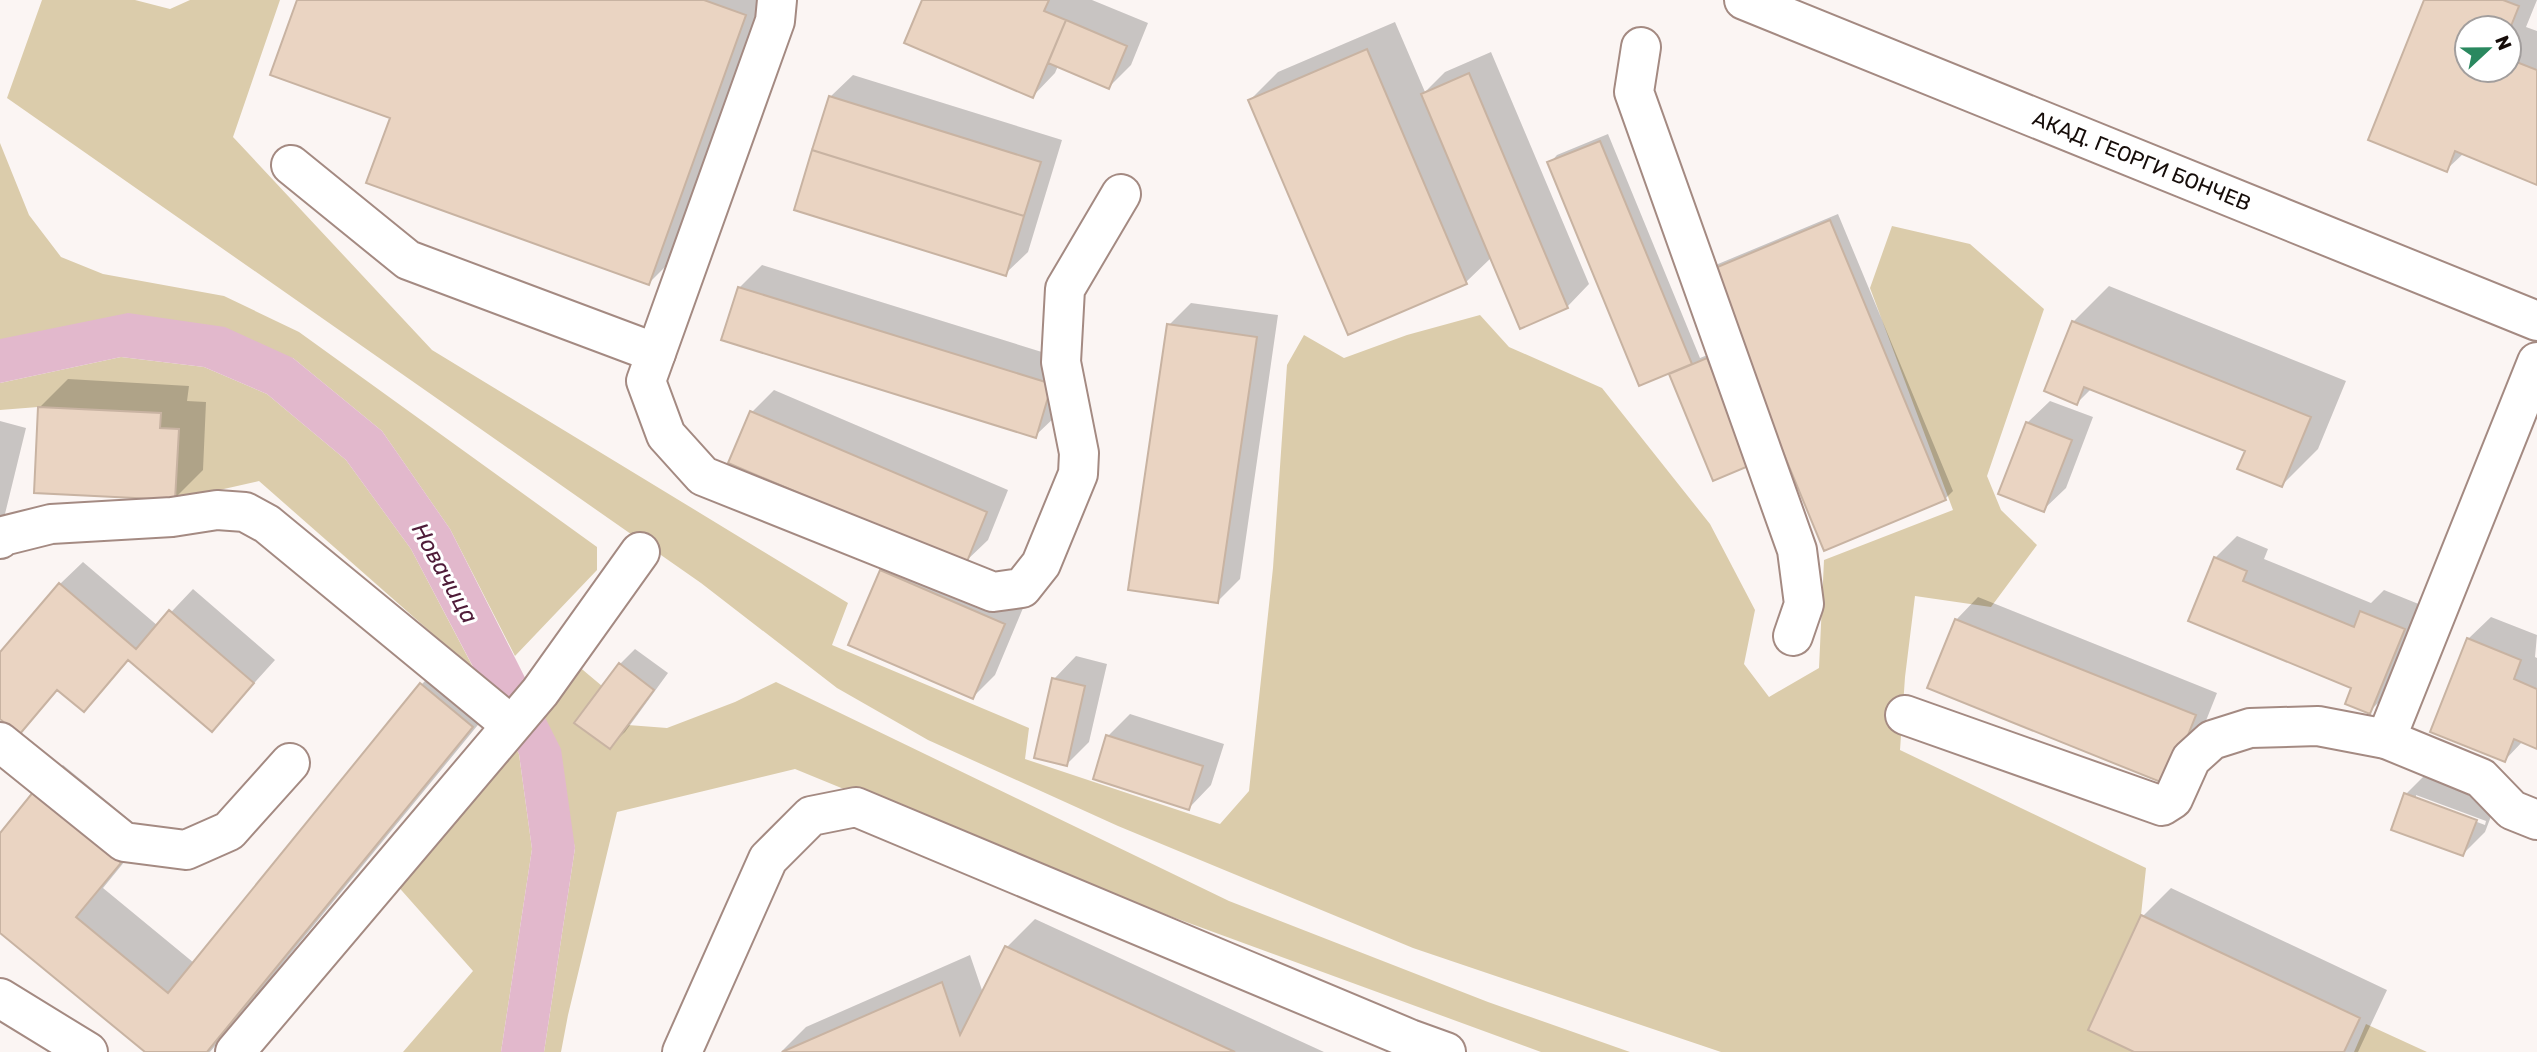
<svg xmlns="http://www.w3.org/2000/svg" width="2537" height="1052" viewBox="0 0 2537 1052" font-family="Rubik,sans-serif">
	<style>
		.green { fill: #dbccab }
		.water { fill: #e2b8cc }
		.shadow { fill: #0003; fill-rule: evenodd }
		.building { fill: #ead4c2; stroke: #c8b3a2; stroke-width: 2 }
		.lines { fill: none; stroke-linecap: round; stroke-linejoin: round }
		.minor-casing { stroke: #a48a82; stroke-width: 42 }
		.minor { stroke: #fff; stroke-width: 38 }
		.labels { text-anchor: middle; stroke-width: 6; stroke-linejoin: round; paint-order: stroke }
		.street-label { font-size: 21px; fill: #160d0a; stroke: #fff }
		.water-label { font-size: 23px; font-style: italic; fill: #4f1c39; stroke: #fff }
	</style>
	<rect width="100%" height="100%" fill="#fbf5f3"/>
	<!-- green -->
	<path class="green" d="M42 0H135L170 9 190 0H280L233 137 432 350 848 603 832 645 1029 728 1025 759 1220 824 1249 791 1273 568 1287 365 1304 335 1344 358 1407 335 1480 315 1509 347 1602 388 1710 524 1755 610 1744 664 1769 697 1819 668 1824 560 1953 510 1870 288 1892 226 1970 244 2044 309 1987 476 2001 510 2037 545 1991 607 1915 596 1905 677 1900 750 2146 868 2141 915 2088 1030 2134 1052H1721L1413 948 1118 826 928 740 837 688 701 583 7 98Z
		M0 143 29 215 61 257 103 274 224 296 299 332 597 547V570L515 656 450 529 382 431 293 358 0 339Z
		M121 357 204 367 267 394 346 460 411 549 475 671 259 481 175 500 179 430 160 428 161 413 38 407 0 410V383Z
		M577 665 602 686 574 723 609 749 628 725 667 728 735 702 776 682 1229 901 1488 1002 1630 1052H1541L1017 860 795 769 617 812 568 1015 561 1052H544L575 848 542 710Z
		M513 742 519 754 532 849 501 1052H403L473 971 395 883Z
		M2366 1024 2427 1052H2354Z"/>
	<!-- water -->
	<path class="water" d="M128 313 225 327 293 358 382 431 450 529 561 749 575 848 544 1052H501L532 849 519 754 411 549 346 460 267 394 204 367 121 357 0 383V339Z"/>
	<!-- shadow -->
	<path class="shadow" d="M299 0H768L677 255 649 283 392 117Z
		M924 0H1092L1148 23 1131 65 1109 87 1058 66 1055 73 1033 96Z
		M2426 0H2537L2526 27 2537 31V183L2464 153 2447 169ZM2467 28H2509V70H2467Z
		M1395 22 1425 92 1445 72 1491 52 1589 284 1567 307 1492 257 1466 282 1250 100 1278 72Z
		M853 75 1062 140 1028 252 1005 274 830 97Z
		M1608 134 1700 358 1715 352 1758 456 1714 479 1670 372 1550 163 1557 155Z
		M1838 214 1953 491 1945 499 1710 271 1718 264Z
		M762 265 1074 362 1058 414 1035 436 724 339 740 287Z
		M2109 286 2346 381 2318 449 2282 485 2247 450 2092 388 2077 403 2073 322Z
		M1191 303 1278 315 1240 579 1218 601 1169 325Z
		M68 379 189 386 187 401 206 402 203 470 174 499 40 407Z
		M774 390 1008 490 988 540 965 562 752 412Z
		M2050 401 2093 417 2066 488 2043 510 2027 423Z
		M0 421 26 428 4 518 0 522Z
		M2237 536 2268 549 2264 559 2371 603 2384 590 2426 607 2391 690 2369 712 2353 687 2215 558Z
		M904 548 1026 601 995 675 973 697 851 644 882 571Z
		M83 562 158 626 193 589 275 660 212 730 130 659 83 710 59 689 18 733 0 717V654L60 584Z
		M1978 597 2217 693 2190 761 1956 620Z
		M2491 617 2537 635 2535 657 2537 658V747L2523 741 2505 760 2468 639Z
		M635 649 668 673 625 732 609 747 620 664Z
		M450 656 500 698 210 1052H148L0 930V836L35 792 63 765 147 834 103 888 194 963 422 684Z
		M1076 656 1107 664 1089 742 1067 764 1054 679Z
		M1130 714 1224 744 1211 785 1189 808 1108 736Z
		M2428 772 2498 798 2485 832 2463 854 2406 794ZM2416 795 2486 821 2485 825 2416 799Z
		M2171 888 2387 990 2358 1052H2138L2143 916Z
		M1035 919 1324 1052H781L806 1027 970 955 983 993 1007 947Z"/>
	<!-- building -->
	<path class="building" d="M297 0H704L746 15 649 285 366 183 390 118 270 75Z
		M922 0H1049L1044 11 1066 20 1033 98 904 43Z
		M2424 0H2503L2519 6 2509 31V28H2467V70H2509V59L2537 70V185L2455 151 2447 172 2368 140Z
		M1066 20 1127 46 1109 89 1048 63Z
		M1367 49 1467 284 1348 335 1248 100Z
		M1469 73 1568 308 1520 329 1421 94Z
		M829 96 1041 162 1024 216 812 150Z
		M1600 141 1692 364 1639 386 1547 162Z
		M812 150 1024 216 1006 276 794 210Z
		M1830 220 1946 500 1824 551 1708 271Z
		M738 287 1052 384 1036 438 721 340Z
		M2072 321 2311 417 2282 487 2237 469 2245 451 2084 387 2077 405 2044 391Z
		M1167 324 1257 337 1218 603 1128 590Z
		M1707 358 1751 465 1713 481 1669 374Z
		M38 407 161 413 160 428 179 429 175 500 34 493Z
		M750 411 987 512 966 564 728 463Z
		M2026 422 2072 440 2044 512 1998 494Z
		M2214 557 2247 571 2243 581 2354 627 2360 611 2405 629 2370 714 2345 704 2351 688 2188 621Z
		M880 570 1005 624 973 699 848 645Z
		M59 583 136 649 169 610 254 683 212 732 128 660 84 712 57 690 19 735 0 719V652Z
		M1955 619 2196 715 2168 785 1927 688Z
		M2467 638 2521 660 2514 679 2537 689V749L2514 739 2505 762 2430 732Z
		M619 663 654 690 610 749 574 723Z
		M1052 678 1085 686 1067 766 1034 758Z
		M420 683 473 727 207 1052H145L0 933V833L34 791 121 863 76 917 168 993Z
		M1106 735 1203 766 1189 810 1093 779Z
		M2404 793 2477 820 2463 856 2391 830Z
		M2141 915 2360 1018 2344 1052H2134L2088 1030Z
		M1005 946 1235 1052H782L942 982 960 1035Z"/>
	<g class="lines">
		<defs>
			<g id="minor">
				<path d="M777 0 775 21 646 381 666 435 703 476 993 592 1022 588 1041 564 1078 474 1079 453 1061 362 1065 289 1121 194"/>
				<path id="s1" d="M1744 0 2537 321"/>
				<path d="M1641 47 1634 92 1797 550 1804 604 1793 636"/>
				<path d="M291 165 408 260 656 353"/>
				<path d="M0 539 3 536 51 524 172 517 217 510 245 512 267 524 511 725"/>
				<path d="M1905 715 2162 806 2173 799 2191 759 2212 740 2250 728 2318 726 2386 739 2481 778 2512 810 2537 820"/>
				<path d="M2386 739 2537 362"/>
				<path d="M0 742 124 842 186 850 229 831 290 763"/>
				<path d="M0 998 88 1052"/>
				<path d="M235 1052 540 692 640 552"/>
				<path d="M682 1052 768 859 811 816 856 807 1410 1039 1446 1052"/>
			</g>
		</defs>
		<!-- minor casing -->
		<use href="#minor" class="minor-casing"/>
		<!-- minor -->
		<use href="#minor" class="minor"/>
	</g>
	<g class="labels">
		<!-- street labels -->
		<g class="street-label">
			<text dy="7" stroke="none"><textPath href="#s1" startOffset="429">АКАД. ГЕОРГИ БОНЧЕВ</textPath></text>
		</g>
		<!-- water labels -->
		<g class="water-label">
			<text transform="translate(445 573) rotate(61)" y="8">Новачица</text>
		</g>
	</g>
	<!-- north arrow -->
	<g transform="translate(2488 49) rotate(68)"><circle r="33" fill="#ffffff" stroke="#a29e9d" stroke-width="2"/>
	<path d="M0-5L12 26L0 18L-12 26Z" fill="#2a885f"/>
	<text y="-10" font-size="19" font-weight="bold" text-anchor="middle" fill="#160d0a">N</text>
	</g>
</svg>
